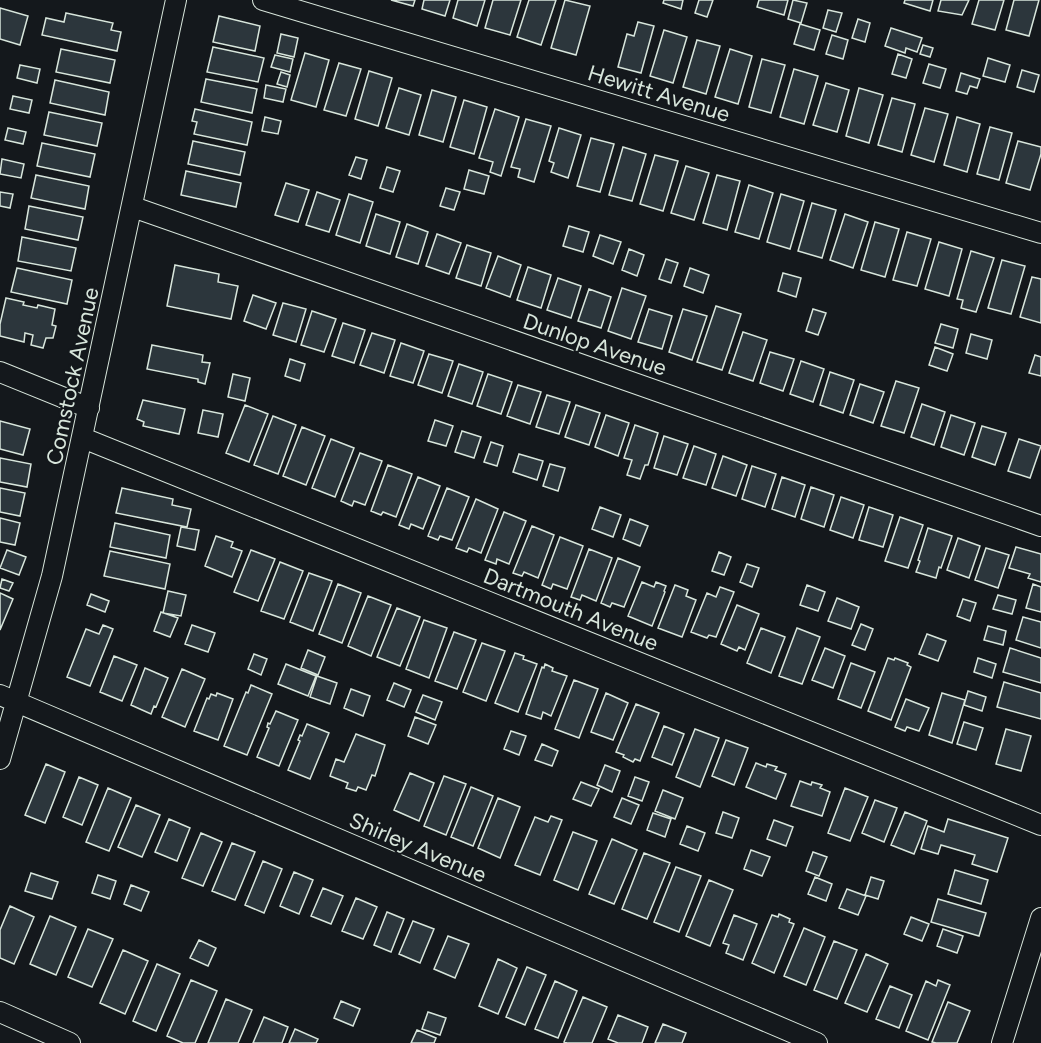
<svg xmlns="http://www.w3.org/2000/svg" width="1041" height="1043" viewBox="0 0 1041 1043" font-family="Figtree,sans-serif">
	<style>
		.building { fill: #2c363c; stroke: #d8e6dc; stroke-width: 1.5 }
		.lines { fill: none; stroke-linecap: round; stroke-linejoin: round }
		.minor-casing { stroke: #d8e6dc; stroke-width: 22 }
		.minor { stroke: #14181c; stroke-width: 20 }
		.labels { text-anchor: middle; stroke-width: 4.5; stroke-linejoin: round; paint-order: stroke }
		.street-label { font-size: 22px; fill: #d8e6dc; stroke: #14181c }
	</style>
	<rect width="100%" height="100%" fill="#14181c"/>
	<!-- building -->
	<path class="building" d="M391 0H415L413 6Z
		M424 0H450L445 16 422 9Z
		M458 0H485L477 26 453 18Z
		M493 0H521L510 35 485 28Z
		M529 0H556L541 45 517 37Z
		M565 0 590 6 576 55 551 48Z
		M664 0H683L681 9 663 3Z
		M699 0H713L707 17 695 13Z
		M759 0H788L784 15 757 7Z
		M793 0 807 3 801 23 788 19Z
		M905 0H933L930 11 904 3Z
		M941 0H969L962 15 938 11Z
		M979 0H1004L995 30 972 24Z
		M1014 0H1039L1029 36 1006 30Z
		M0 8 28 16 20 45 0 39Z
		M828 10 842 13 836 32 823 28Z
		M66 13 113 23 111 30 121 32 117 51 42 35 46 18 64 22Z
		M219 16 260 26 255 51 213 42Z
		M858 19 870 23 865 42 852 38Z
		M638 22 654 26 641 73 618 67 627 34 634 36Z
		M800 24 820 30 814 50 794 44Z
		M891 28 922 38 917 52 906 48 905 53 885 46Z
		M664 30 687 37 673 83 650 76Z
		M281 34 298 38 294 57 277 53Z
		M832 35 848 40 843 59 826 54Z
		M697 40 720 46 706 94 683 87Z
		M923 45 933 48 930 57 920 54Z
		M213 47 264 58 258 82 207 72Z
		M61 49 115 60 110 83 56 72Z
		M730 49 752 56 738 104 715 97Z
		M305 53 329 60 316 107 291 100Z
		M898 54 912 59 906 78 892 74Z
		M275 55 293 59 290 72 271 67Z
		M988 58 1010 65 1005 82 983 76Z
		M762 59 785 65 771 113 749 107Z
		M339 63 361 69 346 116 324 110Z
		M929 64 946 69 940 88 923 83Z
		M20 65 40 69 37 83 17 78Z
		M794 69 818 76 804 124 780 117Z
		M1022 70 1039 75 1034 92 1017 87Z
		M369 71 392 78 378 126 355 119Z
		M281 72 290 75 287 87 277 84Z
		M961 73 980 79 977 88 970 86 967 94 956 91Z
		M206 79 257 89 252 113 201 102Z
		M55 80 109 92 105 115 50 103Z
		M826 83 849 90 837 132 813 125Z
		M266 85 286 89 283 102 264 98Z
		M399 88 421 95 409 135 386 128Z
		M859 88 883 95 869 143 846 136Z
		M432 90 456 97 443 142 419 135Z
		M13 96 32 100 29 113 10 109Z
		M892 98 915 104 902 152 878 145Z
		M464 100 487 107 474 154 450 147Z
		M925 108 948 114 934 162 911 155Z
		M195 109 252 122 247 145 194 134 197 122 192 121Z
		M495 109 519 117 501 176 490 172 493 162 479 158Z
		M49 112 102 123 97 146 44 135Z
		M265 117 281 121 278 134 262 131Z
		M957 117 980 124 967 172 944 165Z
		M526 119 551 126 534 182 518 177 520 169 511 167Z
		M990 127 1012 133 999 180 977 174Z
		M8 128 26 132 23 144 5 140Z
		M559 128 581 135 568 178 551 172 554 163 549 161Z
		M591 138 614 144 600 192 577 186Z
		M193 141 245 152 240 175 188 164Z
		M1018 141 1041 147V154L1030 190 1006 183Z
		M42 143 95 154 90 177 37 166Z
		M623 147 646 154 632 201 609 195Z
		M655 155 678 161 663 211 640 204Z
		M356 157 367 160 361 179 349 175Z
		M2 159 24 164 21 178 0 174Z
		M686 166 709 173 694 220 671 213Z
		M387 167 400 171 393 192 380 188Z
		M469 170 489 176 484 194 464 189Z
		M186 171 241 183 236 207 181 195Z
		M36 175 89 186 85 209 31 198Z
		M717 175 740 181 727 230 703 223Z
		M286 183 309 190 298 222 275 215Z
		M749 185 773 193 759 239 735 232Z
		M446 188 460 192 454 210 440 206Z
		M0 192 13 194 10 208 0 206Z
		M317 192 340 200 329 232 306 225Z
		M349 194 373 202 360 243 336 235Z
		M781 194 804 201 790 249 767 242Z
		M812 203 836 210 822 258 798 251Z
		M29 206 83 217 78 240 25 229Z
		M376 214 400 222 390 254 366 246Z
		M845 214 868 222 853 268 830 260Z
		M875 222 899 229 885 277 861 270Z
		M407 224 428 232 418 264 396 257Z
		M569 226 589 232 583 252 563 246Z
		M907 232 931 239 917 286 893 280Z
		M437 234 461 243 449 274 426 266Z
		M600 235 621 242 613 264 593 256Z
		M22 237 76 248 71 271 18 261Z
		M939 242 962 249 949 296 925 289Z
		M467 245 491 253 481 286 456 278Z
		M629 249 644 255 637 276 622 270Z
		M971 251 994 258 976 312 961 308 963 300 957 299Z
		M498 256 521 265 510 297 486 288Z
		M666 259 678 263 671 283 659 279Z
		M1002 260 1025 266 1011 314 988 308Z
		M175 265 219 274 218 282 238 286 231 319 167 306Z
		M528 267 551 275 541 308 517 300Z
		M17 268 72 280 67 304 11 292Z
		M690 268 709 275 703 293 684 286Z
		M783 273 801 278 796 297 778 291Z
		M1032 277 1041 279V323L1020 317Z
		M558 278 581 286 571 318 547 310Z
		M622 288 646 296 631 339 608 331Z
		M589 289 611 297 601 328 578 321Z
		M253 295 276 303 266 329 244 321Z
		M6 298 24 302 23 305 37 308 38 305 55 309 52 325 56 326 53 338H46L43 348 31 345 33 335 25 333 24 342 0 336V324Z
		M283 303 306 309 296 342 273 335Z
		M716 306 741 314 722 370 697 362Z
		M649 309 672 316 662 349 638 342Z
		M683 309 707 316 692 360 669 352Z
		M813 309 826 313 818 335 806 331Z
		M312 311 336 319 324 352 301 345Z
		M343 323 365 330 354 363 332 356Z
		M941 324 958 329 953 348 935 343Z
		M743 332 767 340 753 381 729 373Z
		M372 333 395 340 384 373 360 365Z
		M971 334 992 340 987 359 966 353Z
		M401 343 424 351 413 383 390 376Z
		M152 345 203 355 202 362 210 363 205 384 198 382V379L147 369Z
		M935 347 953 354 947 371 929 365Z
		M770 352 794 359 783 391 760 383Z
		M429 354 453 361 442 393 418 385Z
		M1035 355 1041 357V376L1029 373Z
		M290 359 305 364 300 381 285 376Z
		M801 361 824 369 813 402 790 394Z
		M459 364 483 372 472 404 448 396Z
		M830 372 854 380 843 413 820 405Z
		M233 374 250 378 245 401 228 397Z
		M488 374 512 382 501 414 477 406Z
		M896 381 919 388 904 433 881 426Z
		M860 384 884 392 873 423 850 415Z
		M518 385 541 392 530 424 507 416Z
		M547 395 570 402 559 434 536 427Z
		M143 400 185 409 179 434 143 426 144 422 137 419Z
		M922 404 945 412 934 445 911 437Z
		M245 405 268 414 249 462 226 453Z
		M576 405 600 413 589 445 565 437Z
		M203 410 223 414 218 437 198 433Z
		M606 415 629 423 618 456 595 447Z
		M951 415 975 423 964 455 941 447Z
		M273 416 296 425 278 474 254 465Z
		M435 420 453 426 446 446 428 441Z
		M0 421 30 429 23 455 0 449Z
		M635 425 658 433 648 465H645L640 479 627 475 632 460 624 458Z
		M982 426 1006 433 995 465 972 457Z
		M302 427 325 436 306 485 283 476Z
		M462 431 481 437 474 458 455 452Z
		M664 436 688 444 677 475 654 468Z
		M331 439 354 448 335 497 312 488Z
		M1019 439 1041 446 1030 478 1008 471Z
		M491 442 503 446 497 466 484 462Z
		M694 446 716 454 706 485 683 478Z
		M360 453 382 461 365 505 354 501 352 506 341 501Z
		M519 454 543 461 537 480 513 472Z
		M723 456 747 465 736 496 712 488Z
		M0 458 31 464 27 487 0 482Z
		M550 464 565 468 558 491 543 486Z
		M388 465 412 474 396 517 383 512 381 515 371 511Z
		M752 466 776 474 765 507 742 499Z
		M418 477 440 486 423 529 411 524 409 529 399 525Z
		M782 477 805 485 795 517 772 509Z
		M811 487 834 495 824 527 801 519Z
		M0 488 25 493 20 516 0 512Z
		M122 488 173 499 172 505 191 509 187 527 116 513Z
		M447 488 469 497 452 540 440 536 438 540 428 536Z
		M841 497 864 505 853 538 830 530Z
		M476 499 498 509 481 553 469 548 467 552 456 548Z
		M600 507 621 515 613 537 592 529Z
		M869 507 893 515 883 547 859 540Z
		M504 512 526 521 509 564 497 559 496 564 485 560Z
		M900 517 923 525 908 568 885 561Z
		M0 518 20 523 15 545 0 542Z
		M630 519 648 526 640 546 623 539Z
		M115 523 170 535 166 558 110 547Z
		M532 526 554 535 538 578 524 572 522 576 513 573Z
		M181 527 199 530 195 550 177 546Z
		M928 528 952 536 941 568 939 567 936 578 916 572 920 561 918 560Z
		M216 536 233 542 231 547 242 551 232 577 205 566Z
		M560 537 583 546 567 589 553 584 551 589 542 585Z
		M958 538 980 546 969 578 947 570Z
		M1016 547 1041 554V582L1028 578 1030 574 1009 568Z
		M986 548 1009 555 998 588 975 580Z
		M589 549 612 558 596 601 582 595 580 600 571 597Z
		M7 550 26 557 19 575 0 568Z
		M251 550 275 559 258 601 234 592Z
		M110 551 170 564 165 589 104 576Z
		M719 552 731 557 724 575 712 571Z
		M618 558 640 567 624 607 612 603 610 607 601 603Z
		M280 562 303 571 284 619 261 611Z
		M747 564 759 568 752 587 740 582Z
		M309 573 332 581 313 631 290 622Z
		M2 579 13 583 9 591 0 588Z
		M642 582 654 587 656 582 666 586 664 591 665 592 652 626 628 616Z
		M338 584 361 593 342 643 319 634Z
		M1033 584 1041 587V612L1026 608Z
		M675 585 688 590 686 596 696 600 682 637 658 628Z
		M807 585 825 592 818 611 800 605Z
		M720 587 734 592 716 637 709 635 707 638 691 632 707 593 716 597Z
		M168 591 186 595 181 616 163 613Z
		M0 593 13 599 0 630Z
		M91 594 109 601 105 612 87 605Z
		M998 595 1016 600 1012 614 993 609Z
		M368 596 391 605 371 656 348 646Z
		M837 598 859 607 851 629 828 621Z
		M963 599 976 603 970 621 957 616Z
		M737 605 759 614 745 650 739 647 737 651 721 644Z
		M397 608 420 617 400 666 377 657Z
		M161 612 178 618 170 637 154 631Z
		M1023 617 1041 622V648L1016 640Z
		M424 620 447 628 429 678 406 669Z
		M861 624 873 629 865 650 852 645Z
		M103 625 113 629 90 686 67 677 86 629 99 634Z
		M192 625 215 633 208 652 185 644Z
		M988 626 1006 631 1003 645 984 640Z
		M761 628 785 637 771 673 747 663Z
		M797 628 820 637 802 684 779 676Z
		M454 632 476 640 457 689 435 681Z
		M927 634 946 641 938 661 919 654Z
		M482 643 505 651 486 701 463 692Z
		M825 648 845 656 833 688 812 680Z
		M1010 648 1041 658V683L1003 672Z
		M308 650 325 657 318 675 301 668Z
		M515 653 524 656 523 659 537 664 518 712 495 703Z
		M254 654 267 659 261 675 248 669Z
		M114 656 137 665 122 701 100 692Z
		M888 658 894 660 895 658 908 663 907 665 911 667 891 720 868 711Z
		M978 658 996 664 992 678 974 672Z
		M851 663 875 672 861 708 838 699Z
		M286 664 316 676 308 696 278 684Z
		M545 664 553 668 552 671 567 676 551 716 543 712 541 719 526 714 542 667 544 668Z
		M145 668 168 678 156 707 154 706 151 714 131 705Z
		M182 669 205 679 185 727 162 717Z
		M317 676 337 683 330 704 310 697Z
		M574 680 598 689 579 738 555 729Z
		M1004 682 1041 693V719L997 707Z
		M394 683 411 690 404 707 387 700Z
		M251 685 272 694 247 755 224 746 246 692 248 693Z
		M351 689 370 696 363 716 344 708Z
		M968 691 986 697 982 711 964 705Z
		M217 693 233 699 218 740 194 731 207 698 209 699 211 694 216 696Z
		M606 693 628 703 613 740 591 732Z
		M942 693 965 700 952 743 929 735Z
		M423 695 442 702 435 720 416 712Z
		M906 699 929 708 919 731 907 727 905 731 895 727Z
		M636 704 659 713 640 761 635 759 633 762 623 757 624 755 616 752Z
		M276 711 298 720 279 766 257 757 269 728 267 727 268 723 270 724Z
		M415 717 436 725 428 744 408 736Z
		M964 722 983 728 976 750 957 744Z
		M307 724 329 733 310 779 288 770 300 741 298 740 300 735 302 736Z
		M664 726 684 734 672 765 652 757Z
		M695 729 719 738 700 787 676 777Z
		M1006 729 1031 736 1021 771 996 764Z
		M511 731 526 736 519 755 504 749Z
		M356 734 385 745 375 776 372 775 366 790 358 787 356 791 346 788 348 783 330 776 336 759 344 762Z
		M726 740 748 748 734 785 712 776Z
		M542 744 558 751 552 766 535 760Z
		M756 763 766 767 767 764 777 767 775 770 786 774 776 799 746 787Z
		M46 764 65 772 45 823 25 815Z
		M605 765 620 771 612 792 597 785Z
		M410 773 434 783 419 821 394 810Z
		M444 776 466 784 446 835 424 826Z
		M79 777 98 785 82 825 63 817Z
		M635 777 649 782 642 801 628 796Z
		M800 781 811 785 812 782 822 785 820 788 830 792 822 816 791 806Z
		M581 782 599 789 591 806 573 799Z
		M471 787 493 796 473 846 451 837Z
		M108 788 131 798 109 851 86 842Z
		M845 788 868 797 850 841 828 833Z
		M663 790 683 798 675 819 655 811Z
		M498 798 520 807 500 858 478 848Z
		M622 798 639 805 631 824 614 817Z
		M875 800 897 808 884 842 862 833Z
		M136 805 160 815 142 857 118 847Z
		M723 812 739 818 732 838 716 833Z
		M905 812 927 821 914 854 891 845Z
		M653 813 671 819 665 837 647 830Z
		M551 816 562 820 540 875 515 865 535 817 548 822Z
		M169 819 190 828 177 861 155 852Z
		M948 819 1008 838 997 872 972 864 975 855 941 845 938 854 921 849 928 826 944 832Z
		M774 820 793 827 786 846 767 839Z
		M687 826 705 833 698 851 680 844Z
		M573 832 597 841 578 890 554 880Z
		M201 833 222 842 203 886 182 878Z
		M612 839 637 850 614 904 589 894Z
		M232 843 255 852 235 900 212 891Z
		M751 850 770 857 762 876 744 869Z
		M813 852 827 857 819 876 806 871Z
		M644 853 670 863 647 919 622 909Z
		M263 861 282 869 264 913 245 905Z
		M676 867 701 876 679 932 654 922Z
		M955 870 988 880 981 904 948 894Z
		M294 872 313 880 299 914 280 906Z
		M31 873 58 882 52 899 25 891Z
		M98 875 116 881 110 899 92 893Z
		M815 877 832 884 826 901 808 894Z
		M871 877 884 881 878 899 865 895Z
		M709 880 733 890 710 946 686 936Z
		M131 885 149 892 141 911 124 904Z
		M323 888 343 896 331 924 311 916Z
		M847 889 866 896 858 915 839 908Z
		M356 898 377 907 363 939 342 931Z
		M938 899 986 913 979 936 931 922Z
		M10 906 34 917 14 964 0 958V930Z
		M387 912 404 919 391 952 374 945Z
		M779 914 790 919 789 922 794 924 774 973 752 963 772 915 778 917Z
		M734 915 757 924 743 960 726 953 729 945 723 943Z
		M50 916 76 927 56 975 30 964Z
		M911 917 929 924 922 941 904 934Z
		M413 921 434 929 420 963 399 954Z
		M804 928 825 937 806 985 784 976Z
		M88 929 113 939 92 987 68 977Z
		M943 929 963 936 957 953 937 946Z
		M448 936 469 944 455 978 434 969Z
		M199 940 216 948 208 966 190 958Z
		M834 941 857 950 837 999 814 990Z
		M123 950 148 961 125 1014 100 1003Z
		M866 954 888 964 867 1012 845 1003Z
		M498 959 517 968 498 1014 479 1006Z
		M157 964 180 974 156 1031 133 1021Z
		M527 967 546 975 525 1025 506 1017Z
		M191 980 217 991 195 1043H183L167 1036Z
		M938 980 950 985 928 1040 906 1031 926 981 936 986Z
		M555 981 577 991 558 1038 535 1029Z
		M890 986 912 995 899 1028 876 1019Z
		M583 997 607 1007 592 1043H567L564 1042Z
		M226 999 252 1010 238 1043H208Z
		M341 1001 360 1009 353 1026 334 1018Z
		M948 1002 970 1011 957 1043H936L932 1042Z
		M428 1012 446 1018 440 1035 422 1029Z
		M618 1015 648 1027 642 1043H618L608 1039Z
		M264 1017 288 1027 282 1043H253Z
		M663 1024 686 1033 682 1043H655Z
		M295 1029 318 1039 316 1043H289Z
		M417 1030 436 1038 434 1043H411Z"/>
	<g class="lines">
		<defs>
			<path id="minor" d="M263 0 1041 233
				M133 207 1041 526
				M0 372 89 408
				M83 438 1041 825
				M0 695 817 1043
				M0 759 52 576 176 0
				M0 1012 70 1043
				M1002 1043 1041 918"/>
		</defs>
		<!-- minor casing -->
		<use href="#minor" class="minor-casing"/>
		<!-- minor -->
		<use href="#minor" class="minor"/>
	</g>
	<g class="labels">
		<!-- street labels -->
		<g class="street-label">
			<text transform="translate(659 93) rotate(17)" y="8">Hewitt Avenue</text>
			<text transform="translate(595 344) rotate(19)" y="8">Dunlop Avenue</text>
			<text transform="translate(72 376) rotate(-78)" y="8">Comstock Avenue</text>
			<text transform="translate(571 609) rotate(22)" y="8">Dartmouth Avenue</text>
			<text transform="translate(418 847) rotate(23)" y="8">Shirley Avenue</text>
		</g>
	</g>
</svg>
